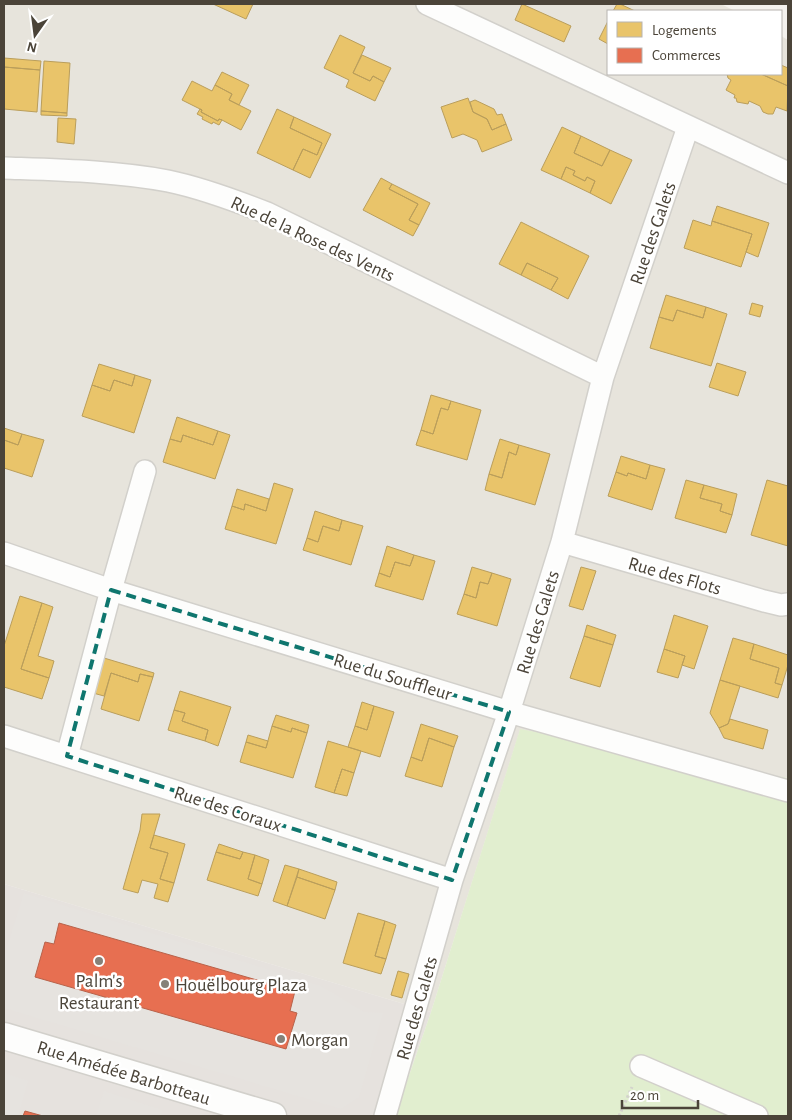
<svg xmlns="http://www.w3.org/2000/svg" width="792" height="1120" viewBox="0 0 792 1120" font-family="'Alegreya Sans',sans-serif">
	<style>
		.residential { fill: #e7e4dc }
		.industrial { fill: #e6e2de }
		.green { fill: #e1eecf }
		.parking { fill: #e6e3df }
		.homes { fill: #e9c46a; stroke: #ba9e5b }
		.shops { fill: #e76f51; stroke: #b8624a }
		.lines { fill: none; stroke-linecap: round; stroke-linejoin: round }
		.minor-casing { stroke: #d2d0cb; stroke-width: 24 }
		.tertiary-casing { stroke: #d2d0cb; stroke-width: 29 }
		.path { stroke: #d3d2cc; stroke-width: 3; stroke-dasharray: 2.5 2.5; stroke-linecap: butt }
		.minor { stroke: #fdfdfc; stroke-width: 21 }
		.tertiary { stroke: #fdfdfc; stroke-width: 26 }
		.marked { fill: none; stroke: #0f766e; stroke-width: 4; stroke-dasharray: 10 6; stroke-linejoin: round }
		.poi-dot { fill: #868178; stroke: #fff; stroke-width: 2 }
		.labels { text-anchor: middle; stroke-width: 5; stroke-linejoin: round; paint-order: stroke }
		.street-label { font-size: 19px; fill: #4b4439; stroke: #fff }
		.poi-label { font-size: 19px; fill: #4b4439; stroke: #fff; text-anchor: start }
	</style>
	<rect width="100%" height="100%" fill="#f4f2ee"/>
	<!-- residential -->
	<path class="residential" d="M4 4H721L735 11H608V74H781V36L788 40V778L520 730 431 1012 4 884Z"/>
	<!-- industrial -->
	<path class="industrial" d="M4 884 431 1012 395 1116H4Z"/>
	<!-- green -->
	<path class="green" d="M520 729 788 778V1116H395L431 1012Z"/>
	<!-- parking -->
	<path class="parking" d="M24 893 321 986 364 1012 383 1013 359 1097 341 1109 4 1008V957Z
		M4 1073 28 1081 18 1116H4Z
		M104 1091 162 1110 161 1116H96Z"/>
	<!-- homes -->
	<path class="homes" d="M213 4H253L246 19Z
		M522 4 571 26 564 42 515 20Z
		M617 4H620L635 11H613Z
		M608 21V44L599 39Z
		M340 35 365 47 353 73 370 81 373 76 384 82 375 101 346 87 349 80 324 68Z
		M362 55 391 68 384 82 373 76 370 81 353 73Z
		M4 58 41 61 40 70 4 67Z
		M44 61 70 63 67 113 41 111Z
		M781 65 788 68V86L761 74H781Z
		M4 67 40 70 37 112 4 109Z
		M222 72 249 85 239 105 229 100 232 94 215 85Z
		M727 74H761L788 86 787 111 776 107 773 114H768L763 112 760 106 749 101 748 104 737 102 736 98H734L735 95 726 90 731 80 728 78Z
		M192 81 212 91 215 85 232 94 229 100 251 111 241 130 222 120 219 119 218 121 201 112 202 110 182 100Z
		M468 98 473 112 487 119 492 130 506 124 512 140 482 152 477 140 463 134 452 138 441 107Z
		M475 100 494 109 497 115 502 114 506 124 492 130 487 119 473 112 470 102Z
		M200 109 202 110 201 112 218 121 219 119 222 120 219 125 213 122 212 124 202 119 203 117 197 114Z
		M277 109 294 117 290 128 322 143 317 155 303 149 293 170 257 153Z
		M41 111 67 113V116L41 115Z
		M294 117 331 134 310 178 293 170 303 149 317 155 322 143 290 128Z
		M58 118 76 119 74 144 57 142Z
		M562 127 581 136 574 153 602 166 610 150 632 160 611 204 590 193 595 181 587 177 585 181 573 175 575 171 566 167 561 179 541 170Z
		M581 136 610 150 602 166 574 153Z
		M566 167 575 171 573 175 585 181 587 177 595 181 590 193 561 179Z
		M381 178 392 184 389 189 418 204 409 220 419 225 413 236 363 210Z
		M392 184 430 203 419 225 409 220 418 204 389 189Z
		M717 206 769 223 758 257 746 252 752 234 712 221Z
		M693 220 711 226 712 221 752 234 741 267 684 248Z
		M521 222 589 256 568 299 551 290 558 278 527 263 521 275 499 264Z
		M527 263 558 278 551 290 521 275Z
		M666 295 706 307 703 318 677 310 673 321 659 317Z
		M752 303 763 306 760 317 749 314Z
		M706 307 727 314 711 366 650 348 659 317 673 321 677 310 703 318Z
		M717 363 746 372 738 396 709 387Z
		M99 364 135 375 132 386 114 380 110 391 92 385Z
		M135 375 151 380 134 433 82 416 92 385 110 391 114 380 132 386Z
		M431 395 451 401 448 410 441 408 433 434 421 430Z
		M451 401 481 410 467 460 416 445 421 430 433 434 441 408 448 410Z
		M177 417 218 431 213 445 183 435 181 442 170 439Z
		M4 428 22 434 18 445 4 440Z
		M218 431 230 435 215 479 163 462 170 439 181 442 183 435 213 445Z
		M22 434 44 440 32 477 4 468V440L18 445Z
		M500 439 519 445 516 455 509 452 502 478 489 474Z
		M519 445 550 454 535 505 485 490 489 474 502 478 509 452 516 455Z
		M621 456 650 465 646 479 628 473 627 476 616 472Z
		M650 465 665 469 652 510 608 496 616 472 627 476 628 473 646 479Z
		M686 480 704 485 700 498 722 504 720 511 732 515 726 533 675 518Z
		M767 480 788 486V546L751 535Z
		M274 483 293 489 276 544 225 529 232 506 244 510 245 504 266 511Z
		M704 485 737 494 732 515 720 511 722 504 700 498Z
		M237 489 269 499 266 511 245 504 244 510 232 506Z
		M315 511 342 520 339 531 323 526 318 542 307 538Z
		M342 520 363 526 351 565 303 550 307 538 318 542 323 526 339 531Z
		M387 546 414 555 410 566 395 562 390 577 379 573Z
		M414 555 435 561 423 600 375 586 379 573 390 577 395 562 410 566Z
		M472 567 492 573 488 584 480 582 476 598 464 594Z
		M581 567 596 571 583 610 569 606Z
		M492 573 511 579 497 626 457 614 464 594 476 598 480 582 488 584Z
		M20 596 42 603 21 669 49 678 42 699 4 687V646Z
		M42 603 53 607 38 656 54 661 49 678 21 669Z
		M674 615 708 626 694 669 682 665 685 656 664 649Z
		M587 625 616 635 613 645 584 636Z
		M584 636 613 645 600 687 570 678Z
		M733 638 754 644 750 659 779 668 775 683 782 685 778 698 720 680Z
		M754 644 788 655V665L782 685 775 683 779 668 750 659Z
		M664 649 685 656 678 678 657 672Z
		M104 658 154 673 153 677 140 674 138 682 111 673 104 696 93 693Z
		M111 673 138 682 140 674 153 677 139 721 101 709Z
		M720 680 740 686 728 724 719 728 710 713Z
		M180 691 231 707 218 746 205 741 208 730 182 721 185 713 174 710Z
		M362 702 374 706 367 730 355 726Z
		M374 706 394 712 380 757 348 747 355 726 367 730Z
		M174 710 185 713 182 721 208 730 205 741 168 730Z
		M276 715 309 725 307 733 292 728 291 732 272 726Z
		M730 719 768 730 763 749 724 738 719 728 728 724Z
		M421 724 458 736 454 747 429 738 422 761 411 757Z
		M272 726 291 732 292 728 307 733 293 778 240 762 246 742 266 748Z
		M248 735 268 741 266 748 246 742Z
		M429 738 454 747 442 787 405 776 411 757 422 761Z
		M328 741 361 751 354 773 342 769 334 793 315 787Z
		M342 769 354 773 347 796 334 793Z
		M142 814H160L150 848 168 853 160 879 174 883 168 902 154 898 158 884 142 880 138 893 123 889 140 830Z
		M154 835 185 844 174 883 160 879 168 853 150 848Z
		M219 844 243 852 240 859 216 852Z
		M216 852 240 859 243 852 255 855 248 879 262 884 258 896 207 880Z
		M255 855 269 860 262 884 248 879Z
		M285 865 299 869 287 906 273 901Z
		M299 869 337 882 335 890 297 877Z
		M297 877 335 890 325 919 287 906Z
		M358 913 385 921 375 956 386 959 381 974 343 963Z
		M385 921 396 925 386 959 375 956Z
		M398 971 409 974 402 998 391 995Z"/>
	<!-- shops -->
	<path class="shops" d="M59 923 295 991 290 1011 297 1013 286 1049 35 977 45 942 54 944Z
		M25 1111 43 1116H23Z"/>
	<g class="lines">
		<defs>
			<path id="minor" d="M427 4 788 173
				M4 168C59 170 114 171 168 181 202 188 234 200 267 213L603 377
				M562 542 764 601 781 605 788 604
				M4 553 111 590 509 712 788 791
				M4 736 452 880
				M67 756 111 590 145 471
				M641 1066 757 1116
				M385 1116 452 880 509 712 562 542 603 377 688 127"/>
			<path id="tertiary" d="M4 1036 273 1116"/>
		</defs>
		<!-- minor casing -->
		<use href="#minor" class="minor-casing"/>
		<!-- tertiary casing -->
		<use href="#tertiary" class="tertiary-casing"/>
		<!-- path -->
		<path class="path" d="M619 1116 632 1087"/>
		<!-- minor -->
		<use href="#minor" class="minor"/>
		<!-- tertiary -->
		<use href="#tertiary" class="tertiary"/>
	</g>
	<!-- marked area -->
	<path class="marked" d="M111 590 509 712 452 880 67 756Z"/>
	<!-- markers -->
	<g class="poi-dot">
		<circle cx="99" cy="961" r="5"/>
		<circle cx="165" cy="984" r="5"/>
		<circle cx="281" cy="1039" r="5"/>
	</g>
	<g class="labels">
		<!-- street labels -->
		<g class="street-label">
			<text transform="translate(652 233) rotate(-71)" y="7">Rue des Galets</text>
			<text transform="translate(313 238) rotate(25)" y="7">Rue de la Rose des Vents</text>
			<text transform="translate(675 575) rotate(16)" y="7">Rue des Flots</text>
			<text transform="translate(537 622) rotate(-73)" y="7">Rue des Galets</text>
			<text transform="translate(393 676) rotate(17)" y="7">Rue du Souffleur</text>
			<text transform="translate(228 808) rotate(18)" y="7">Rue des Coraux</text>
			<text transform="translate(416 1008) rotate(-74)" y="7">Rue des Galets</text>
			<text transform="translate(124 1072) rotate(17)" y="7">Rue Amédée Barbotteau</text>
		</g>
		<!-- poi labels -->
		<g class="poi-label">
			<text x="99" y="987" text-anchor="middle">Palm's<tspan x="99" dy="22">Restaurant</tspan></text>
			<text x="175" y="991">Houëlbourg Plaza</text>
			<text x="291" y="1046">Morgan</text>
		</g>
	</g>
	<!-- border -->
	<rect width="792" height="1120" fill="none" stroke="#4b4439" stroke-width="10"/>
	<!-- legend -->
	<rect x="607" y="10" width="175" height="65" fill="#ffffff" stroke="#b7b4b0"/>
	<rect x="617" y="22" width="25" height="15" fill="#e9c46a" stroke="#b7b4b0"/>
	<text x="652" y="35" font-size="15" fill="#4b4439">Logements</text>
	<rect x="617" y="48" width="25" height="15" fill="#e76f51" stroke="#b7b4b0"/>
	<text x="652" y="60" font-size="15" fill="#4b4439">Commerces</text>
	<!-- north arrow -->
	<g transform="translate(35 35) rotate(194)" stroke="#ffffff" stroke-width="4" paint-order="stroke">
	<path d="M0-4L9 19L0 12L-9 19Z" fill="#4b4439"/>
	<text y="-8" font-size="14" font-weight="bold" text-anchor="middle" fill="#4b4439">N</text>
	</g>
	<!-- scale -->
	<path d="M622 1100v8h76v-8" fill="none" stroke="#4b4439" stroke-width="2.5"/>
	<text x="630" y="1100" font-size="15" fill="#4b4439" stroke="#ffffff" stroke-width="4" paint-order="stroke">20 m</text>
</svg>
